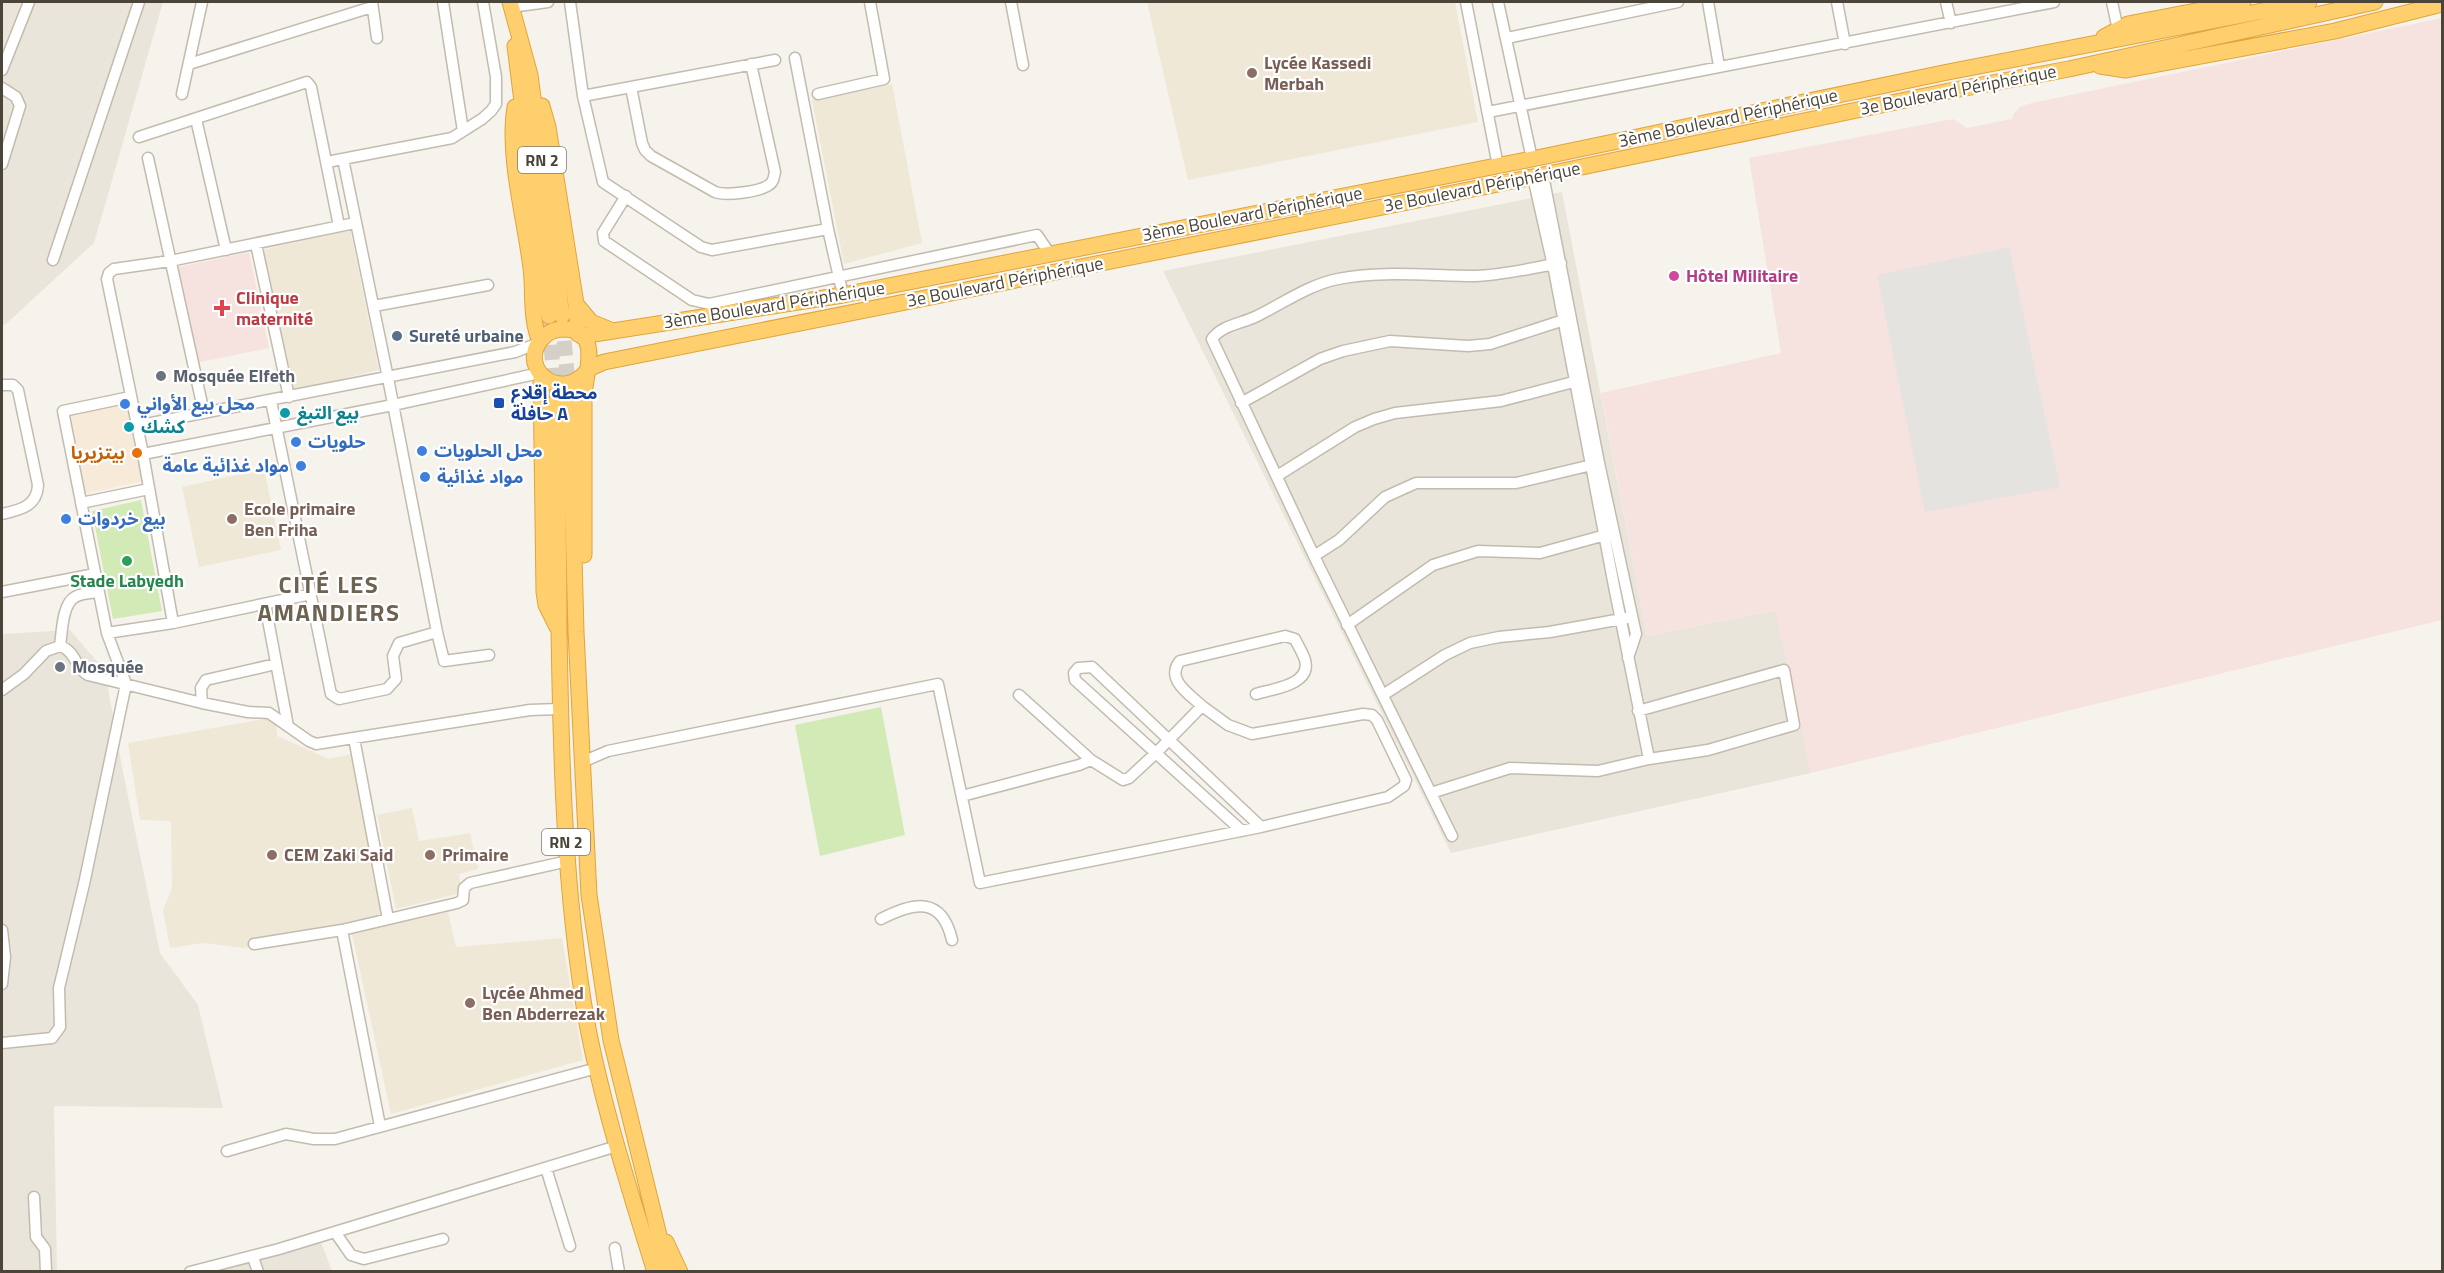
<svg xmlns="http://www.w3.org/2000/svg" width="2444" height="1273" viewBox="0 0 2444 1273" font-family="'Titillium Web','Noto Sans Arabic',sans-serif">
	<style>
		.residential { fill: #eae5da }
		.commercial { fill: #f7ead8 }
		.education { fill: #efe8d6 }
		.medical { fill: #f6e3e0 }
		.green { fill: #d2eab5 }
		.parking { fill: #e5e3e0 }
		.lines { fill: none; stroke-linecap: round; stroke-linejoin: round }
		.highway-tunnel { stroke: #d4d0c8; stroke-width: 15; stroke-dasharray: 15 8; stroke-linecap: butt }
		.minor-casing { stroke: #c2bbae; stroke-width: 13 }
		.highway-casing { stroke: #e0a43c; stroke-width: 17 }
		.minor { stroke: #fff; stroke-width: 10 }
		.highway { stroke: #ffcf6e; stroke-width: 15 }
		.education-dot { fill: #8d6e63; stroke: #fff; stroke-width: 2 }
		.hotel-dot { fill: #d1479c; stroke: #fff; stroke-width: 2 }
		.health-dot { fill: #e0444e; stroke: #fff; stroke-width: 2 }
		.service-dot { fill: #5c6f8a; stroke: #fff; stroke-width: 2 }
		.worship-dot { fill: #6b7280; stroke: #fff; stroke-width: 2 }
		.transit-dot { fill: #1a4fb4; stroke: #fff; stroke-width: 2 }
		.shop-dot { fill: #3f7fe0; stroke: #fff; stroke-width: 2 }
		.culture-dot { fill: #0f9aa8; stroke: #fff; stroke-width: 2 }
		.food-dot { fill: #e8710a; stroke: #fff; stroke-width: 2 }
		.leisure-dot { fill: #2e9e5b; stroke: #fff; stroke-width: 2 }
		.labels { text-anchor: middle; stroke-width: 4.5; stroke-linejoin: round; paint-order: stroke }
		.shield { fill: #fff; stroke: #817c74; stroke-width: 1.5 }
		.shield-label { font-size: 16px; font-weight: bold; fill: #4b4439 }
		.education-label { font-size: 18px; font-weight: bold; fill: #785e54; stroke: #fff; text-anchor: start }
		.street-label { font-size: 18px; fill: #4b4439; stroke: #fff }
		.hotel-label { font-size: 18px; font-weight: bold; fill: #b23c85; stroke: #fff; text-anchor: start }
		.health-label { font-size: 18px; font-weight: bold; fill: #be3a42; stroke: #fff; text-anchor: start }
		.service-label { font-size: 18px; font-weight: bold; fill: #4e5e75; stroke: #fff; text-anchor: start }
		.worship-label { font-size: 18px; font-weight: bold; fill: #5b616d; stroke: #fff; text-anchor: start }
		.transit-label { font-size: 18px; font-weight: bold; fill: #164399; stroke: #fff; text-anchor: start }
		.shop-label { font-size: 18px; font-weight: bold; fill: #366cbe; stroke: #fff; text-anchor: start }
		.culture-label { font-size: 18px; font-weight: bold; fill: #0d838f; stroke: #fff; text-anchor: start }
		.food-label { font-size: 18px; font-weight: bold; fill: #c56008; stroke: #fff; text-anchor: end }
		.leisure-label { font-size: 18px; font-weight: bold; fill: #27864d; stroke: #fff }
		.district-label { font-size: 24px; font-weight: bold; letter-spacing: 1.5px; fill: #6e6250; stroke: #fff }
	</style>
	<rect width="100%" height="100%" fill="#f6f3ec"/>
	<!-- residential -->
	<path class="residential" d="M2 2H163L94 243 8 322 2 326Z
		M1562 192 1647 636 1776 610 1811 773 1451 853 1163 271Z
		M70 630 105 671 122 767 160 953 198 1005 223 1108 54 1106 57 1271H2V634Z
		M317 1232 332 1271 191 1272Z"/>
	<!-- commercial -->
	<path class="commercial" d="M127 402 143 481 83 494 69 415Z"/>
	<!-- education -->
	<path class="education" d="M1147 2H1455L1478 122 1188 180Z
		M892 84 922 243 844 264 812 100Z
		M350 229 379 370 294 390 263 250Z
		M264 469 281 550 199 567 182 487Z
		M276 717 277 736 329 759 353 754 386 922 243 948 203 943 170 948 163 910 172 888 171 821 140 820 128 743Z
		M412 808 419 841 470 833 478 869 459 874 461 893 396 909 377 815Z
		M448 912 456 947 562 938 583 1060 391 1114 352 934Z"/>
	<!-- medical -->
	<path class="medical" d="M2442 18V620L1811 773 1775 610 1647 636 1601 393 1781 353 1749 158 1953 119 1967 128 2012 119 2014 113 2021 106 2032 103Z
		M249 252 269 348 196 363 174 268Z"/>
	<!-- green -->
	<path class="green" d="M141 500 162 611 113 619 92 511Z
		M881 707 905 835 820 856 795 725Z"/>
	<!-- parking -->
	<path class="parking" d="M2009 247 2060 487 1925 512 1877 275Z"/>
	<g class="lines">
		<!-- highway-tunnel -->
		<path class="highway-tunnel" d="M562 318 570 405
			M549 322 556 402"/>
		<defs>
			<path id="minor" d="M372 2 377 38
				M443 2 463 131
				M570 2 583 96 603 182 701 247 712 250 828 229
				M1011 2 1023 65
				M1466 2 1498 166
				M1498 2 1532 159
				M1708 2 1719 66
				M1837 2 1845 44
				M1946 2 1951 23
				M2112 2 2118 30
				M511 7 548 2
				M1507 38 1678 2
				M795 58 828 229 843 295
				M189 64 372 7
				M2 70 29 2
				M631 87 642 143 645 150 651 156 715 192C726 196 765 192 772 182 774 179 774 176 775 172L751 64
				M2 88 16 97 20 106 2 164
				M182 94 202 2
				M818 94 884 79 870 2
				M583 96 775 60
				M1488 112C1677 75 1866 40 2054 2
				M196 119 226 250
				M139 137 307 82 311 87 339 226
				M148 158 204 413
				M343 159 388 378 437 632 444 661 489 655
				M327 162 452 138 482 119 491 111 496 104V77L483 2
				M1543 175 1599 463 1636 634 1628 658
				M1533 177 1554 270 1614 586 1649 759
				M626 196 603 233 604 241 692 300 709 304 1037 235 1050 254
				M256 244 289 397
				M53 260 139 2
				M374 306 488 285
				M2 385H13L18 390 38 485C37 507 19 510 2 514
				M130 397 63 411 107 633 173 623 311 594
				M271 401 331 694 339 699 387 689 396 679 393 656 399 643 437 632
				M1241 403 1320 359 1343 351 1390 341 1468 346 1490 344 1570 318
				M136 426 515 352 539 343
				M143 454 393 405 540 373
				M1277 476 1355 427 1374 419 1395 413 1501 401 1581 380
				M81 503 149 489
				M1314 556 1339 540 1385 497 1416 483H1516L1596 464
				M2 592 95 574
				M265 604 288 726
				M173 623 143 454 107 279 109 273 114 269 170 261 355 223
				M1347 625 1433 565 1478 551 1540 553 1609 534
				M60 646C62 633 62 604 75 597 82 593 92 593 99 592
				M2 690 24 674 46 651 60 646C76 651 75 668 88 675L202 703 248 712 269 713 309 741 316 744 530 710 559 709
				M1383 695 1445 655 1470 643 1499 637 1550 632 1627 618
				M202 703 201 688 206 680 276 664
				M1202 706C1189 694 1165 679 1180 661L1285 636 1295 639C1298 646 1303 653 1305 660 1312 685 1272 689 1256 694
				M354 738 388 919
				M582 762 608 751 938 684 980 883 1261 827 1388 797 1404 786 1406 780 1377 720 1372 715 1363 714 1252 734 1228 725 1202 706 1157 752 1129 778 1123 780 1091 760 1019 695
				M1431 793 1510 768 1598 771 1649 759 1708 750 1794 725 1784 670 1638 711
				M962 796 1079 765 1091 760
				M1242 831 1075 680 1074 673 1078 668 1092 667 1261 827
				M1452 836 1314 556 1212 339C1222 325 1240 324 1255 317 1282 304 1308 285 1338 279 1380 270 1431 276 1475 276 1504 275 1532 268 1561 263
				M881 919C914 902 942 896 952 940
				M2 930 5 957 2 984
				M342 930 380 1126
				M254 944 342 930 457 903 463 900 464 888 470 883 568 861
				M2 1043 52 1038 60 1027 59 988 84 884 126 684 107 633
				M227 1151 286 1134 314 1139H335L597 1068
				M546 1168 570 1246
				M34 1197 36 1237 45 1249 46 1272
				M335 1232 351 1255 364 1259 443 1239
				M615 1248 619 1272
				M253 1257 258 1272
				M190 1272 279 1249 617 1146"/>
			<path id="highway" d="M510 2 530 75 562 316
				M2104 37 2128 24 2243 2
				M515 46 549 316
				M2100 66 2126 70 2335 31 2442 4
				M542 106 548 127 576 304 578 334
				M515 107C507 156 525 218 531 268 534 292 530 319 540 341
				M576 304 591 322 613 331
				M581 336 843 295 1532 159 1948 72 2309 2
				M588 369 604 362 1543 175 1949 91 2069 69 2375 2
				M541 375 544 592 546 605 557 627
				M556 402C557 478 559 553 559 629 561 759 564 889 586 1018 602 1104 629 1188 655 1272
				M570 405 576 632 589 895 611 1040 668 1272
				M584 555V396C585 374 603 330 564 329 554 329 545 334 540 341 519 370 561 402 586 372
				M666 1242 680 1272"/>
		</defs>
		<!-- minor casing -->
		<use href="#minor" class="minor-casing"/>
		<!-- highway casing -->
		<use href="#highway" class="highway-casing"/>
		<!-- minor -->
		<use href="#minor" class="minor"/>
		<!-- highway -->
		<use href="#highway" class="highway"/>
	</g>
	<!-- markers -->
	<g class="education-dot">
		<circle cx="1252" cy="73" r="6"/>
		<circle cx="232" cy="519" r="6"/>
		<circle cx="272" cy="855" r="6"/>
		<circle cx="430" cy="855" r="6"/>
		<circle cx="470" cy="1003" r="6"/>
	</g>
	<circle class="hotel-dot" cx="1674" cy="276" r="6"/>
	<path class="health-dot" d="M219 299h6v6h6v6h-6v6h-6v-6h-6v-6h6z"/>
	<circle class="service-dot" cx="397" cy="336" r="6"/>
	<g class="worship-dot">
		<circle cx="161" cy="376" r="6"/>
		<circle cx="60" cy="667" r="6"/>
	</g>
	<rect class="transit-dot" x="493" y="397" width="12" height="12" rx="3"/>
	<g class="shop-dot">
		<circle cx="125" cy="404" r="6"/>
		<circle cx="296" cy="442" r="6"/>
		<circle cx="422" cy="451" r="6"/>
		<circle cx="301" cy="466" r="6"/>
		<circle cx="425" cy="477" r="6"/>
		<circle cx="66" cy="519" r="6"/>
	</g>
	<g class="culture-dot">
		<circle cx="285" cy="413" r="6"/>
		<circle cx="129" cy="427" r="6"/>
	</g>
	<circle class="food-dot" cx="137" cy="453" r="6"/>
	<circle class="leisure-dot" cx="127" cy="561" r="6"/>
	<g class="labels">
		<!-- shield labels -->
		<g class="shield">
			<rect x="518" y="147" width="48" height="26" rx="4.5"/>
			<rect x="542" y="829" width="48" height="26" rx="4.5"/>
		</g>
		<g class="shield-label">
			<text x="542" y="166">RN 2</text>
			<text x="566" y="848">RN 2</text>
		</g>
		<!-- education labels -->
		<g class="education-label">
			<text x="1264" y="69">Lycée Kassedi<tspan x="1264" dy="21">Merbah</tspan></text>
			<text x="244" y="515">Ecole primaire<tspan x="244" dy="21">Ben Friha</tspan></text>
			<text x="284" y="861">CEM Zaki Said</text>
			<text x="442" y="861">Primaire</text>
			<text x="482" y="999">Lycée Ahmed<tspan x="482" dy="21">Ben Abderrezak</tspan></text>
		</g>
		<!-- street labels -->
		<g class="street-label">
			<text transform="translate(1958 90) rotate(-11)" y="6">3e Boulevard Périphérique</text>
			<text transform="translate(1728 118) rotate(-12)" y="6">3ème Boulevard Périphérique</text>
			<text transform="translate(1482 187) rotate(-11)" y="6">3e Boulevard Périphérique</text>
			<text transform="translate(1252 214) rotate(-11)" y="6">3ème Boulevard Périphérique</text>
			<text transform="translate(1005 282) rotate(-11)" y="6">3e Boulevard Périphérique</text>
			<text transform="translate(774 305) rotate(-9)" y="6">3ème Boulevard Périphérique</text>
		</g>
		<!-- hotel labels -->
		<g class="hotel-label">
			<text x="1686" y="282">Hôtel Militaire</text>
		</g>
		<!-- health labels -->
		<g class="health-label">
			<text x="236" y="304">Clinique<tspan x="236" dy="21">maternité</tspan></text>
		</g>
		<!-- service labels -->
		<g class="service-label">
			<text x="409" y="342">Sureté urbaine</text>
		</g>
		<!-- worship labels -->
		<g class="worship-label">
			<text x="173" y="382">Mosquée Elfeth</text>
			<text x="72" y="673">Mosquée</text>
		</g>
		<!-- transit labels -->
		<g class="transit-label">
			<text x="511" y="399">محطة إقلاع<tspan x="511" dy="21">حافلة A</tspan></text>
		</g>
		<!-- shop labels -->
		<g class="shop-label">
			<text x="137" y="410">محل بيع الأواني</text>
			<text x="308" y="448">حلويات</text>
			<text x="434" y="457">محل الحلويات</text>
			<text x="289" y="472" text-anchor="end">مواد غذائية عامة</text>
			<text x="437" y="483">مواد غذائية</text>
			<text x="78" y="525">بيع خردوات</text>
		</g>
		<!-- culture labels -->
		<g class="culture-label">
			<text x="297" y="419">بيع التبغ</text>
			<text x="141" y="433">كشك</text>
		</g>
		<!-- food labels -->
		<g class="food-label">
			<text x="125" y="459">بيتزيريا</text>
		</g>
		<!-- leisure labels -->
		<g class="leisure-label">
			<text x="127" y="587">Stade Labyedh</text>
		</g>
		<!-- district labels -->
		<g class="district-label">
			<text x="329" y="593">CITÉ LES<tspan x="329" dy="28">AMANDIERS</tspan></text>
		</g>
	</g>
	<!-- border -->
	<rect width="2444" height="1273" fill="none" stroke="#4b4439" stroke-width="6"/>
</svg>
